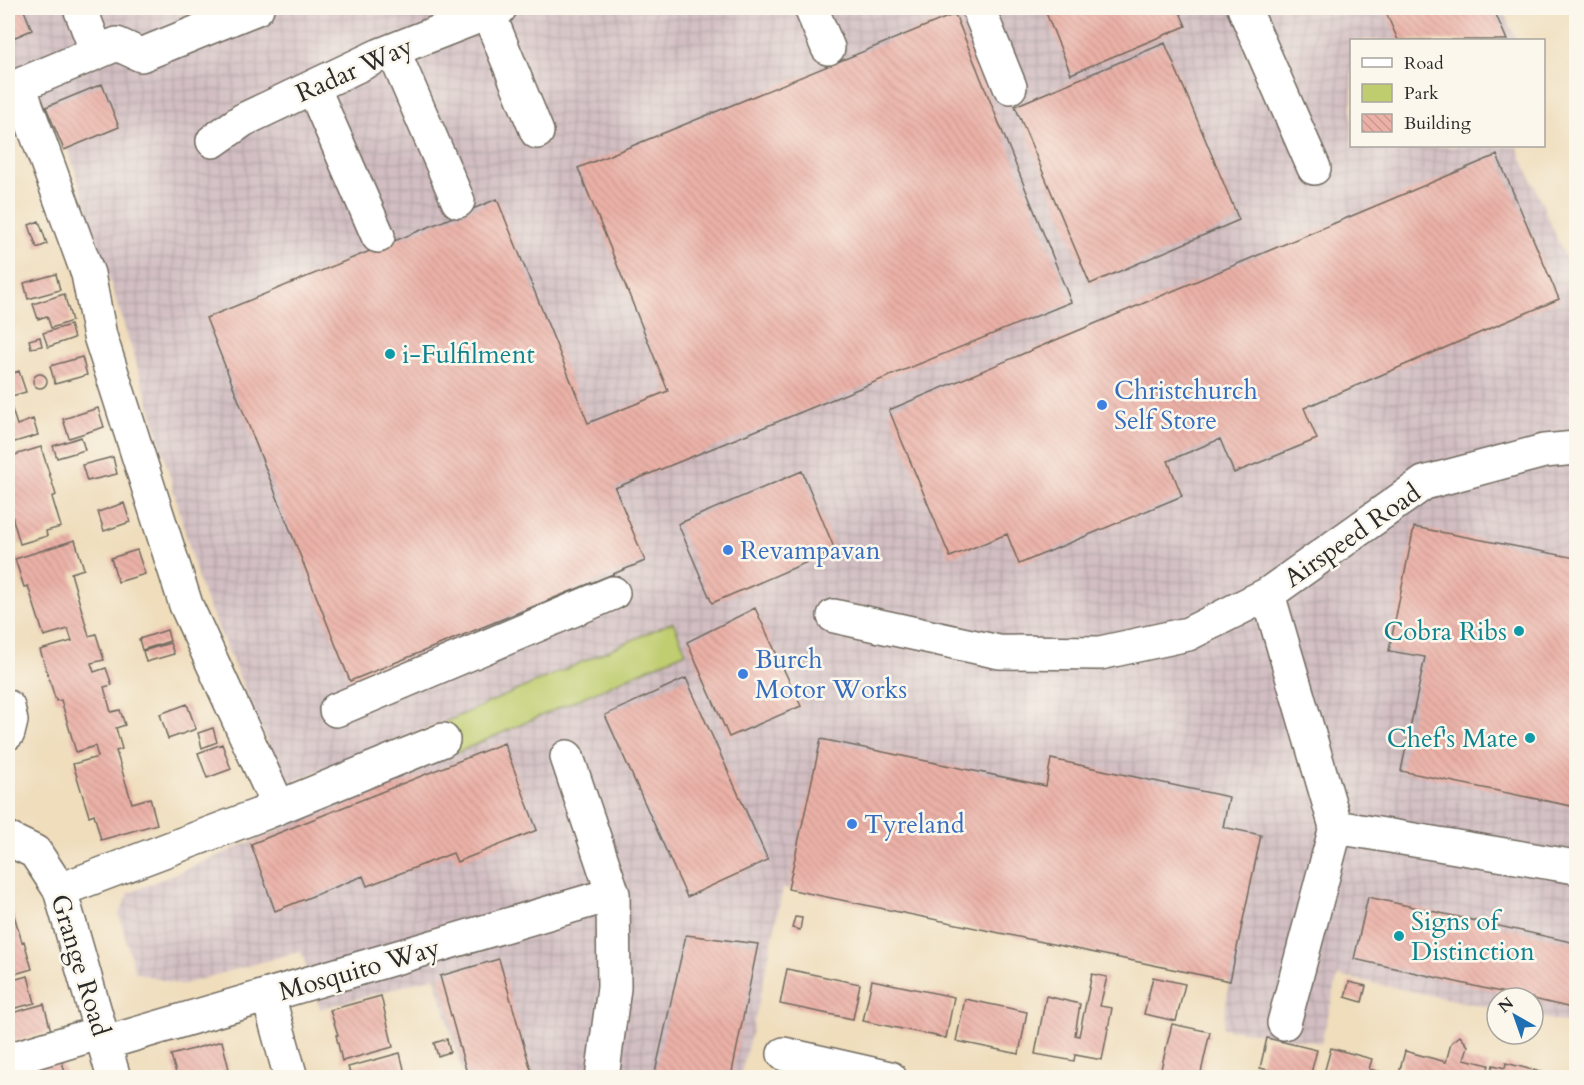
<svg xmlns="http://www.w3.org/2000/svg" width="1584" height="1085" viewBox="0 0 1584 1085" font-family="Cardo,serif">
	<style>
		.industrial { fill: url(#industrial-grid) }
		.green { fill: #c0cd6f; stroke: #767c4d; stroke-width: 1.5 }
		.building { fill: url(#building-back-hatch) }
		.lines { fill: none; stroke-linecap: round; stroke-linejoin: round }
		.minor-casing { stroke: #70695e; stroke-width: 36 }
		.minor { stroke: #fff; stroke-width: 33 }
		.culture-dot { fill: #0f9aa8; stroke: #fbf7ec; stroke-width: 2 }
		.shop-dot { fill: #3f7fe0; stroke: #fbf7ec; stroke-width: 2 }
		.labels { text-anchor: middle; stroke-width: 5; stroke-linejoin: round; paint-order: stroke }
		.street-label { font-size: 26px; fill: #2b2b2b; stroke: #fbf7ec }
		.culture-label { font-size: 26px; fill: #0d838f; stroke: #fbf7ec; text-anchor: start }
		.shop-label { font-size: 26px; fill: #366cbe; stroke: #fbf7ec; text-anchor: start }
	</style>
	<defs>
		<pattern id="industrial-grid" width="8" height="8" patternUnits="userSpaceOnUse" patternTransform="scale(1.5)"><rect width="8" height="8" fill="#d2bec2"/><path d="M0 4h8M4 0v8" fill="none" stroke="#b4a3a7"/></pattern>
		<pattern id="building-back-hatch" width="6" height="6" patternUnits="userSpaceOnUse" patternTransform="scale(1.5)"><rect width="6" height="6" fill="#ebb1a7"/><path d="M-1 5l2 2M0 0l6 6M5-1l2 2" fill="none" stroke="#ca9890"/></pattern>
	</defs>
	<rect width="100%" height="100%" fill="#fbf7ec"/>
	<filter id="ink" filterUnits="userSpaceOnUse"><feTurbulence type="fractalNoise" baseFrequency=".0167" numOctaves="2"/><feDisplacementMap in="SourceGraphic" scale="12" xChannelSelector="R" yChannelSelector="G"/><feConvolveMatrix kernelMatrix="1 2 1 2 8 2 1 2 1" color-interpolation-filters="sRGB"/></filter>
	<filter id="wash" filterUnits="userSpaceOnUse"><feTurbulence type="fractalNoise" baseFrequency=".008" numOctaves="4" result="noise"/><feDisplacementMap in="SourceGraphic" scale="24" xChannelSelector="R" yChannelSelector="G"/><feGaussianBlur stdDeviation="1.35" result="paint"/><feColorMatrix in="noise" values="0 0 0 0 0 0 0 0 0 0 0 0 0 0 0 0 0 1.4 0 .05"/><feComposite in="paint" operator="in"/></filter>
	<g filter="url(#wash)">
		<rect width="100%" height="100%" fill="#efddbc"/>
		<!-- industrial -->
		<path class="industrial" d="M8 8H1502L1516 40H1352V146H1517L1576 282V1025L1533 1016V998H1497V1009L1338 976 1321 1043 1223 1028 1229 981 783 888 760 998 740 1077H464L435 977 320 1009 301 951 180 985 135 972 119 914 129 893 257 839 686 652 672 622 445 722 323 769 286 785 200 586 154 419 68 149 64 150 34 80 8 74Z"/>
		<!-- green -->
		<path class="green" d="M673 622 686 652 456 753 445 722Z"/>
		<g id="blocks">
			<!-- building -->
			<path class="building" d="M8 8H23L32 30 8 40Z
				M1044 8H1178L1186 26 1071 74Z
				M1384 8H1493L1507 40H1398Z
				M955 14 1071 302 615 488 645 561 350 681 206 318 497 199 588 423 668 391 578 168Z
				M1165 43 1239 220 1090 284 1015 106Z
				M102 84 119 127 64 150 46 107Z
				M1497 155 1559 299 1304 408 1317 439 1234 473 1220 439 1168 461 1182 496 1019 564 1007 534 950 557 889 410Z
				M39 221 47 244 37 248 29 225Z
				M56 274 60 290 28 299 24 283Z
				M64 294 72 321 51 328 47 316 38 319 33 304Z
				M70 325 74 338 48 347 43 333Z
				M40 337 42 346 31 348 29 340Z
				M82 357 87 375 55 384 50 366Z
				M19 371 26 392 8 397 17 425 33 419 38 435 8 444V375Z
				M33 381a7 7 0 1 1 14 0a7 7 0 1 1-14 0Z
				M98 408 104 427 69 438 63 419Z
				M81 437 85 450 57 458 53 446Z
				M41 447 56 495 52 497 61 527 46 531 47 536 20 544 8 502V457Z
				M113 457 117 474 87 481 82 465Z
				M802 471 835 550 712 603 678 524Z
				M124 503 130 522 104 531 98 512Z
				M1414 527 1576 558V807L1401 771 1425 657 1389 651Z
				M75 540 84 569 71 573 89 636 96 634 104 660 91 663 94 672 106 668 112 685 104 687 111 712 120 710 125 725 116 728 122 749 116 751 132 803 150 798 157 824 101 840 94 814 89 816 73 764 98 757 95 746 76 752 61 700 56 701 40 650 72 641 68 629 44 636 28 586 24 587 15 559Z
				M137 550 145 574 118 582 111 558Z
				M755 608 801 706 729 737 687 642Z
				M167 630 170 641 142 650 139 639Z
				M170 643 174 654 146 662 143 651Z
				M686 678 768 860 687 897 605 715Z
				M187 704 196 729 168 739 160 714Z
				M213 728 217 742 202 748 198 733Z
				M821 739 1046 786 1051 759 1229 797 1223 827 1261 835 1230 981 788 889Z
				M504 743 537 830 457 862 453 853 367 886 363 876 275 911 251 844Z
				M222 744 231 769 207 778 198 753Z
				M1368 897 1576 943V1009L1533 999V998H1527L1354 959Z
				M13 912 22 942 24 941 32 969 8 976V913Z
				M795 917 802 918 800 930 792 928Z
				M686 935 758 944 731 1077H654Z
				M499 959 533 1077H468L440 976Z
				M787 969 860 984 853 1019 780 1004Z
				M1092 974 1107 977 1100 1006 1112 1008 1102 1060 1075 1055 1074 1061 1035 1054 1046 996 1080 1004 1075 1035 1079 1036Z
				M28 976 35 1003 8 1010V981Z
				M1153 977 1185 984 1176 1021 1144 1014Z
				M872 980 954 997 946 1038 863 1021Z
				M1349 982 1366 986 1362 1002 1345 997Z
				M381 996 393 1047 342 1061 336 1035H338L330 1010Z
				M965 999 1027 1012 1019 1054 956 1041Z
				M44 1004 51 1031 8 1043V1014Z
				M1172 1024 1210 1032 1200 1077H1159Z
				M1460 1036 1468 1046 1464 1059 1489 1065 1486 1077H1398L1405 1051 1446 1062 1451 1043Z
				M1267 1038 1317 1050 1310 1077H1296L1260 1068Z
				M447 1039 450 1052 438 1056 434 1043Z
				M222 1041 229 1069 197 1077H177L171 1055Z
				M1331 1048 1372 1059 1369 1069 1392 1074 1391 1077H1323Z
				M400 1053 406 1077H351L348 1067Z
				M62 1061 66 1077H12L11 1075Z
				M1506 1063 1560 1077H1490L1493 1065 1505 1068Z"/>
		</g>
	</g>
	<g filter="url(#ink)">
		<use href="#blocks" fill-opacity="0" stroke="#70695e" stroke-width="1.5"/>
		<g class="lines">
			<defs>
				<path id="minor" d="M80 8 97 52
					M811 8 828 48
					M978 8 1010 87
					M1244 8 1314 168
					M488 12 537 132
					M393 50 458 201
					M19 86 88 274 100 336 186 605 274 797 267 812 60 890
					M313 87 378 236
					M8 90 117 44 141 55 257 8
					M213 141 243 120 380 55 500 8
					M1268 594 1336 827 1576 867
					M834 616 999 652 1100 653 1188 634 1268 594 1424 483 1544 451 1576 448
					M8 707 11 721 8 733
					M336 710 613 593
					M567 757 613 894 614 988 602 1078
					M267 812 443 740
					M8 839 35 852 60 890 114 1078
					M268 995 291 1078
					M1284 1023 1336 827
					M105 1043 613 894
					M784 1054 890 1078
					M8 1060 102 1032"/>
			</defs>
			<!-- minor casing -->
			<use href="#minor" class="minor-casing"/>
			<!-- minor -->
			<use href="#minor" class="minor"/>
		</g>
	</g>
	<!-- markers -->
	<g class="culture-dot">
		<circle cx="390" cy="354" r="6"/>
		<circle cx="1519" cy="631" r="6"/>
		<circle cx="1530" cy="738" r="6"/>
		<circle cx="1399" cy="936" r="6"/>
	</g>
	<g class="shop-dot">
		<circle cx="1102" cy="405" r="6"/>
		<circle cx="728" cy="550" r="6"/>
		<circle cx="743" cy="674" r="6"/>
		<circle cx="852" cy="824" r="6"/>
	</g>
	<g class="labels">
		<!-- street labels -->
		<g class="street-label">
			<text transform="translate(354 69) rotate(-24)" y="9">Radar Way</text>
			<text transform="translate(1352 535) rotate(-35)" y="9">Airspeed Road</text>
			<text transform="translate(81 965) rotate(73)" y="9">Grange Road</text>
			<text transform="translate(359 969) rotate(-16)" y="9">Mosquito Way</text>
		</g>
		<!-- culture labels -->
		<g class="culture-label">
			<text x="402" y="363">i-Fulfilment</text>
			<text x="1507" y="640" text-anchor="end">Cobra Ribs</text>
			<text x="1518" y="747" text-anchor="end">Chef's Mate</text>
			<text x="1411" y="930">Signs of<tspan x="1411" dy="30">Distinction</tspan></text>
		</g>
		<!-- shop labels -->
		<g class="shop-label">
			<text x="1114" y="399">Christchurch<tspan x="1114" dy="30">Self Store</tspan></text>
			<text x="740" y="559">Revampavan</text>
			<text x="755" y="668">Burch<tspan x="755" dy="30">Motor Works</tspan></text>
			<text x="864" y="833">Tyreland</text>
		</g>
	</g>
	<!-- margin -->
	<rect width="1584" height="1085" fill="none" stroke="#fbf7ec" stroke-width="30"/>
	<!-- legend -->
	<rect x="1350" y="39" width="195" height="108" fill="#fbf7ec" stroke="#a8a59f" stroke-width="1.5"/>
	<rect x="1362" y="58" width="30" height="9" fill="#ffffff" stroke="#a8a59f" stroke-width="1.5"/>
	<text x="1404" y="69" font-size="18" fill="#2b2b2b">Road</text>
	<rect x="1362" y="84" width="30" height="18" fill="#c0cd6f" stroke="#a8a59f" stroke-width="1.5"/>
	<text x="1404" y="99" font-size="18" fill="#2b2b2b">Park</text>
	<rect x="1362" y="114" width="30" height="18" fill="url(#building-back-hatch)" stroke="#a8a59f" stroke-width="1.5"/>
	<text x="1404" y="129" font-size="18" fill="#2b2b2b">Building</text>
	<!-- north arrow -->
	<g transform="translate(1515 1016) rotate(320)"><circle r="28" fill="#fbf7ec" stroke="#a8a59f" stroke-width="1.5"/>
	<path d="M0-4.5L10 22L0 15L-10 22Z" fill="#1f6fb2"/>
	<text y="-9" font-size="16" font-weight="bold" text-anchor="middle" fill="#2b2b2b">N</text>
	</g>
</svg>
